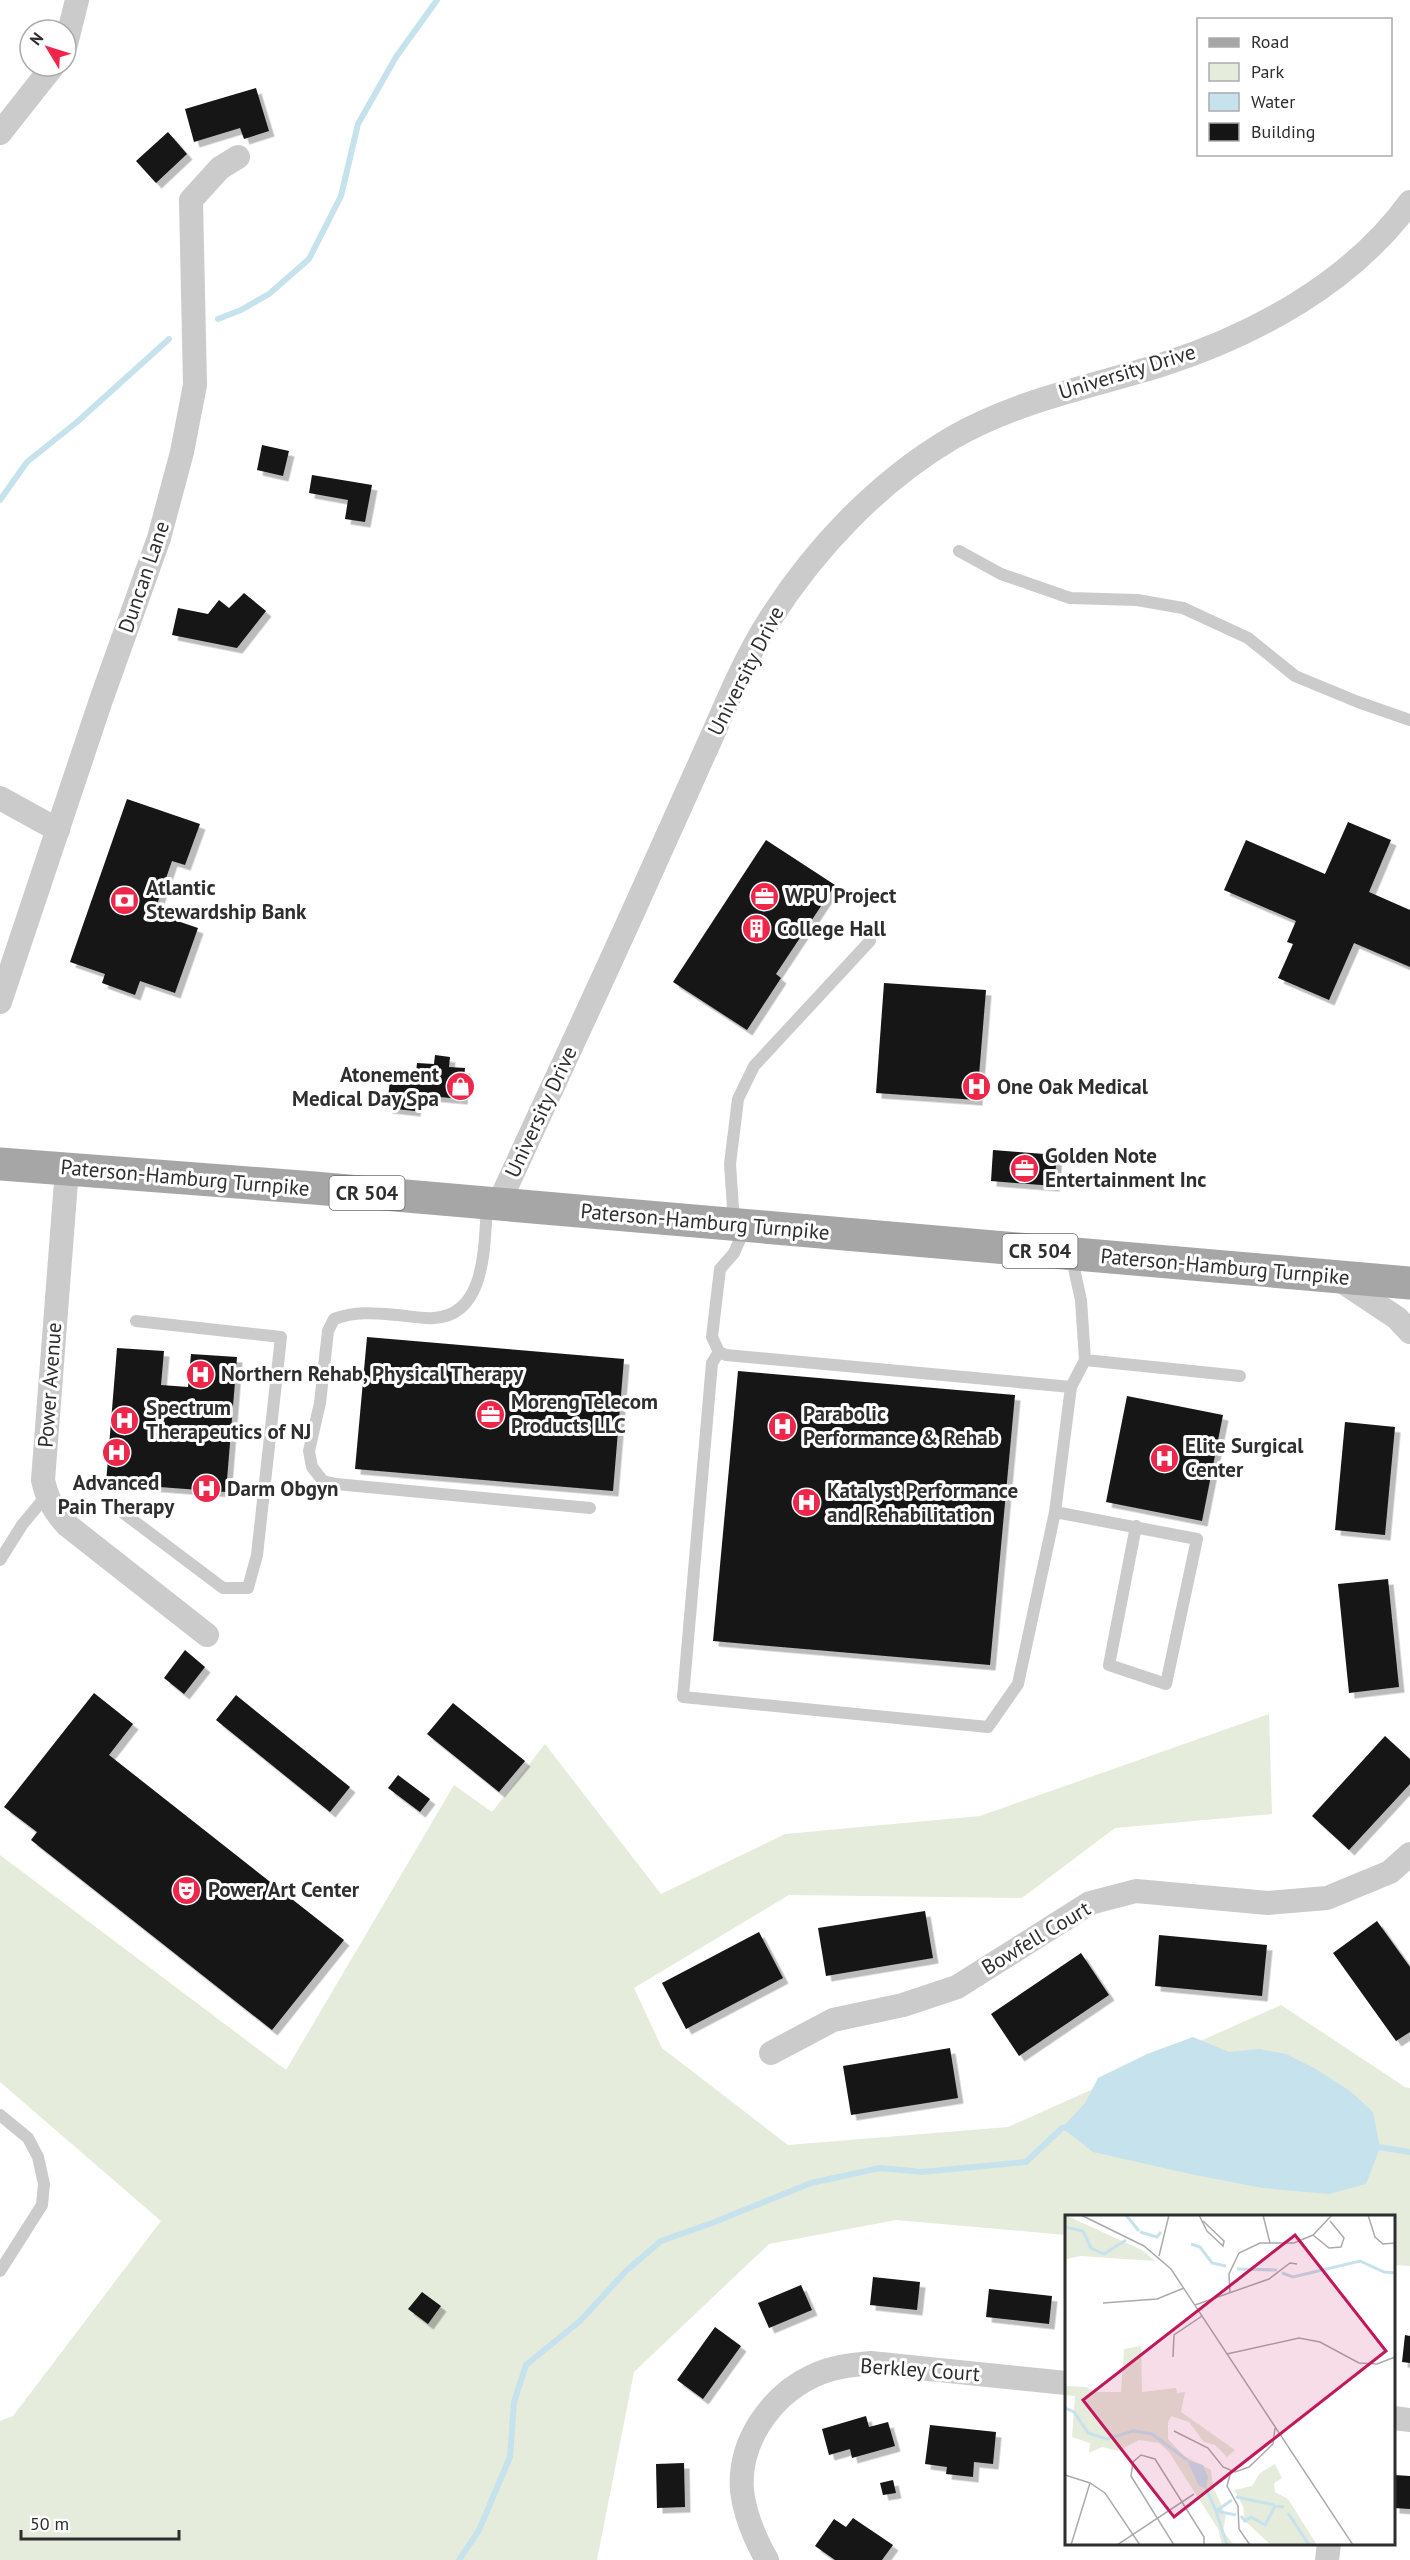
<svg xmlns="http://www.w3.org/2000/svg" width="1410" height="2560" viewBox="0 0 1410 2560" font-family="'PT Sans',sans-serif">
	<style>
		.green { fill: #e6ecdb }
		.water { fill: #c6e2ed }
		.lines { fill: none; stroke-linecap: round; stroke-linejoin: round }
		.stream { stroke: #c6e2ed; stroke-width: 6 }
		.building { fill: #151515; filter: url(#shadow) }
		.lane { stroke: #cbcbcb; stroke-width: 12 }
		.street { stroke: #cbcbcb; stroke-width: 24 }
		.primary { stroke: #a6a6a6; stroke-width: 33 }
		.labels { text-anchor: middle; stroke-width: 6; stroke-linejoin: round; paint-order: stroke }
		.shield { fill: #fff; stroke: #6d6d6d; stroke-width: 1.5 }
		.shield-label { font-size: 20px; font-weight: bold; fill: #2e2e2e }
		.street-label { font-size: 21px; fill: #2e2e2e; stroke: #fff }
		.poi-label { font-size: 21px; font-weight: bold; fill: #2e2e2e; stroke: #fff; text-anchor: start }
		.inset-river { fill: none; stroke: #c6e2ed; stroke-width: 3 }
		.inset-road { fill: none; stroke: #ababab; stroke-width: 1.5 }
		.view { fill: #c2185b; fill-opacity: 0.15; stroke: #c2185b; stroke-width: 3 }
		.inset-edge { fill: none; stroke: #2e2e2e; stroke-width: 3 }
	</style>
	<defs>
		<filter id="shadow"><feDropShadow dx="5.5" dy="5.5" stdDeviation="0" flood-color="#0004"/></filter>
	</defs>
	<rect width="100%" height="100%" fill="#fff"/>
	<!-- green -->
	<path class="green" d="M1269 1714 1272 1814 1115 1828 1022 1898 789 1895 634 1988 662 2048 788 2145 1008 2127 1281 2005 1405 2087 1410 2088V2266L1394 2265V2216H1066V2235L896 2220 769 2244 634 2372 597 2560H0V2421L13 2416 161 2221 0 2082V1855L286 2070 454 1785 492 1812 545 1744 661 1894 785 1834 980 1816Z"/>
	<!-- water -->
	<path class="water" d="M1193 2037 1229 2052 1259 2049 1286 2054 1316 2069 1350 2091 1373 2112 1380 2148 1366 2184 1329 2194 1263 2188 1195 2175 1093 2152 1062 2128 1085 2103 1098 2078 1147 2054Z"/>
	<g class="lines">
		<!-- stream -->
		<path class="stream" d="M218 319 241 310 269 294 309 259 341 196 358 124 396 57 437 0
			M0 500 27 462 77 422 169 339
			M1372 2146 1410 2152
			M459 2560 479 2530 510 2457 514 2402 526 2365 580 2321 627 2270 661 2241 712 2223 811 2183 880 2168 922 2172 1026 2162 1062 2128 1069 2127"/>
	</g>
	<!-- building -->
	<path class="building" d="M256 88 269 131 244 139 240 128 194 142 185 109Z
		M168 132 187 154 156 183 136 161Z
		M262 445 289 451 283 476 257 470Z
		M312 475 372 485 365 522 345 519 348 500 309 493Z
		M244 593 266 611 237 648 172 635 178 608 208 614 219 600 229 608Z
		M127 799 200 824 185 865 172 861 154 913 198 928 175 993 140 981 135 995 102 983 105 974 70 962Z
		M1348 822 1391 840 1369 892 1410 910V967L1354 943 1329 1000 1278 978 1293 944 1287 942 1296 921 1224 890 1246 840 1325 874Z
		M766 840 835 885 776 974 781 978 747 1030 673 982Z
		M884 983 986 990 977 1100 876 1093Z
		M435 1055 450 1057 449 1067 465 1068 462 1099 417 1095 415 1111 387 1108 391 1070 416 1073 417 1063 434 1064Z
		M993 1150 1057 1155 1054 1186 991 1181Z
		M367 1337 624 1359 613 1491 355 1469Z
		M117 1348 164 1351 161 1385 188 1387 191 1354 237 1357 226 1492 106 1483Z
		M738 1371 1015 1395 990 1665 713 1641Z
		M1127 1396 1223 1415 1202 1521 1106 1502Z
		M1345 1422 1395 1427 1385 1535 1335 1530Z
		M1388 1579 1399 1687 1349 1693 1338 1584Z
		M185 1650 205 1667 184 1694 164 1678Z
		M94 1693 133 1724 109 1755 344 1940 272 2030 31 1840 37 1832 4 1807Z
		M236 1695 350 1787 330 1812 216 1720Z
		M453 1703 525 1761 499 1792 427 1734Z
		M1385 1736 1410 1759V1784L1349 1850 1312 1816Z
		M398 1775 430 1799 420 1812 388 1788Z
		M925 1911 933 1958 826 1976 818 1928Z
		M1377 1921 1410 1967V2032L1396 2041 1333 1953Z
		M759 1932 783 1978 686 2029 662 1983Z
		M1159 1935 1267 1945 1262 1996 1155 1986Z
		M1081 1953 1109 1995 1019 2056 991 2014Z
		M950 2048 958 2098 851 2115 843 2066Z
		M873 2277 920 2282 917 2310 870 2305Z
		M801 2285 812 2310 769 2328 758 2303Z
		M989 2289 1052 2296 1049 2324 986 2317Z
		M422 2292 441 2306 428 2324 408 2309Z
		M715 2327 741 2346 703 2399 677 2380Z
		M1405 2335 1410 2336V2363L1402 2362Z
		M866 2416 869 2427 888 2422 895 2446 852 2458 850 2449 829 2455 822 2429Z
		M930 2425 996 2432 993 2464 974 2462 973 2477 946 2474 947 2467 925 2464Z
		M684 2463 685 2507 657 2508 656 2464Z
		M1394 2475 1410 2476V2509L1394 2508Z
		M893 2480 896 2493 883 2495 880 2483Z
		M853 2518 893 2545 882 2560H835L815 2546 834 2519 846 2527Z"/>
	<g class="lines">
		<!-- lane -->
		<path class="lane" d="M959 551 1001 574 1070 598 1137 600 1183 608 1248 638 1295 676 1358 702 1410 720
			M487 1206C484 1244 487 1315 434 1318 422 1319 409 1316 397 1315 374 1313 357 1311 334 1319L328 1331 320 1403 309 1451 312 1467 323 1481 336 1484 590 1508
			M734 1223 730 1164 738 1099 754 1066 870 941
			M745 1228 734 1253 720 1269 712 1337 719 1352 726 1355 1071 1387 1085 1360 1081 1300 1071 1255
			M719 1352 712 1363 683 1697 988 1727 1018 1684 1055 1512 1071 1387
			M1085 1360 1240 1376
			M118 1509 223 1588H248L257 1555 281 1337 136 1321
			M1055 1512 1197 1539 1166 1684 1109 1665 1136 1526
			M0 1560 22 1525 46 1496
			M0 2115 28 2138 38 2157 44 2184 42 2205 0 2271"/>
		<!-- street -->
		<path class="street" d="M66 44 77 0
			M0 133 53 66
			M0 798 58 830
			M0 1002 101 700 159 538 182 452 195 385 191 200 220 168 238 157
			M67 1169 43 1480C47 1499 54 1511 67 1525L207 1635
			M498 1205C546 1100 595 997 642 892 666 839 689 787 713 734 730 695 747 655 770 619 816 547 878 482 952 438 1018 400 1090 387 1161 365 1255 335 1351 283 1410 202
			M1337 1278 1397 1318 1410 1332
			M771 2053 833 2020 903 2005 957 1987 1090 1903 1136 1891 1268 1903 1327 1898 1390 1872 1410 1854
			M1394 2418 1410 2420
			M767 2560C755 2539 745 2515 742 2491 738 2443 770 2396 813 2376 831 2367 851 2365 871 2363L1066 2383
			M1327 2560 1329 2544"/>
		<!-- primary -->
		<path class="primary" d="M0 1164 314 1188 1410 1283"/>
	</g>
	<!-- icons -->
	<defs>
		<symbol id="office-disc" viewBox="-11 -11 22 22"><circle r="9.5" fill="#ee274a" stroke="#fff"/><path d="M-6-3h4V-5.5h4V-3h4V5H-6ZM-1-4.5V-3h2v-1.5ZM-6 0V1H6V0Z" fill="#fff"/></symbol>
		<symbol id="bank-disc" viewBox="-11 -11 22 22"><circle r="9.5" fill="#ee274a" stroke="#fff"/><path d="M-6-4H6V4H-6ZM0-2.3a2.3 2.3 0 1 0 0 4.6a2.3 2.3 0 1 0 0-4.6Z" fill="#fff"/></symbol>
		<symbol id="building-disc" viewBox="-11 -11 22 22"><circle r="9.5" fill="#ee274a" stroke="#fff"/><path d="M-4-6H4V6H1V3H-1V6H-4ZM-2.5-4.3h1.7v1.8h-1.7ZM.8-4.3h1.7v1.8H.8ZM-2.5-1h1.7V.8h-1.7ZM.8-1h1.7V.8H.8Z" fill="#fff"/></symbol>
		<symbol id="shop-disc" viewBox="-11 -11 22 22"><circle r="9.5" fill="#ee274a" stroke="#fff"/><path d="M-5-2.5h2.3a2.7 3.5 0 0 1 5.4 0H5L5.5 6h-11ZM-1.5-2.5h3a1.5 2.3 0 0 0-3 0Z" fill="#fff"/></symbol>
		<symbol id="hospital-disc" viewBox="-11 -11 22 22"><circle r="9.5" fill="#ee274a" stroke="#fff"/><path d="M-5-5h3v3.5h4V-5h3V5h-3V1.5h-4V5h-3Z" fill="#fff"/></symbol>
		<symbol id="theatre-disc" viewBox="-11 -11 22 22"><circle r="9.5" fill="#ee274a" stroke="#fff"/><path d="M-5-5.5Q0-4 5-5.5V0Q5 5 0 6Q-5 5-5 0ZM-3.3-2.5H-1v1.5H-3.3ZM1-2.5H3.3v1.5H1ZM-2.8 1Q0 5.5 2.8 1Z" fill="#fff"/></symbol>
	</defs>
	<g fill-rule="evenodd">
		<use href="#office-disc" x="748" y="880" width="33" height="33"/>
		<use href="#bank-disc" x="108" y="884" width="33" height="33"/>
		<use href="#building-disc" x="740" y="912" width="33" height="33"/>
		<use href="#shop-disc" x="444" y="1070" width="33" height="33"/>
		<use href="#hospital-disc" x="960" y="1070" width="33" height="33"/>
		<use href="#office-disc" x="1008" y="1152" width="33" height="33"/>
		<use href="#hospital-disc" x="184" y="1358" width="33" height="33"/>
		<use href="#office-disc" x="474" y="1398" width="33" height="33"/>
		<use href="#hospital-disc" x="108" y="1404" width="33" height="33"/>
		<use href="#hospital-disc" x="766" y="1410" width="33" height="33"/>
		<use href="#hospital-disc" x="100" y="1436" width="33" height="33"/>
		<use href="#hospital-disc" x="1148" y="1442" width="33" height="33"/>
		<use href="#hospital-disc" x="190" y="1472" width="33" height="33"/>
		<use href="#hospital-disc" x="790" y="1486" width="33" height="33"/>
		<use href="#theatre-disc" x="170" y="1874" width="33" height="33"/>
	</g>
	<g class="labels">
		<!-- shield labels -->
		<g class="shield">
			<rect x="329.5" y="1176" width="75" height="34" rx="4.5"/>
			<rect x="1002.5" y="1234" width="75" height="34" rx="4.5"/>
		</g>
		<g class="shield-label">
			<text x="367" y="1200">CR 504</text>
			<text x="1040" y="1258">CR 504</text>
		</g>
		<!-- street labels -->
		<g class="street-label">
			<text transform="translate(1127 372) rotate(-17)" y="7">University Drive</text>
			<text transform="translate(144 577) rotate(-71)" y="7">Duncan Lane</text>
			<text transform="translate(746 671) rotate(-63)" y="7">University Drive</text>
			<text transform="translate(541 1112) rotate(-65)" y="7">University Drive</text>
			<text transform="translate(185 1178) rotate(5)" y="7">Paterson-Hamburg Turnpike</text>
			<text transform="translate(705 1222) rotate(5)" y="7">Paterson-Hamburg Turnpike</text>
			<text transform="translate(1225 1267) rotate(5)" y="7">Paterson-Hamburg Turnpike</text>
			<text transform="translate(50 1385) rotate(-86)" y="7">Power Avenue</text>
			<text transform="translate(1036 1938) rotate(-31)" y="7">Bowfell Court</text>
			<text transform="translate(920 2370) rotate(4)" y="7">Berkley Court</text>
		</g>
		<!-- poi labels -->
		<g class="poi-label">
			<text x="146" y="895">Atlantic<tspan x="146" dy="24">Stewardship Bank</tspan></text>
			<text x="785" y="903">WPU Project</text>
			<text x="777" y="936">College Hall</text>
			<text x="439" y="1082" text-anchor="end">Atonement<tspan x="439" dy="24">Medical Day Spa</tspan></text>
			<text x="997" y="1094">One Oak Medical</text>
			<text x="1045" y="1163">Golden Note<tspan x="1045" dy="24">Entertainment Inc</tspan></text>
			<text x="221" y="1381">Northern Rehab, Physical Therapy</text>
			<text x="511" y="1409">Moreng Telecom<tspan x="511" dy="24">Products LLC</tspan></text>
			<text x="146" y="1415">Spectrum<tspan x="146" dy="24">Therapeutics of NJ</tspan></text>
			<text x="803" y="1421">Parabolic<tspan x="803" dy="24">Performance &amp; Rehab</tspan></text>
			<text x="1185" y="1453">Elite Surgical<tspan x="1185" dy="24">Center</tspan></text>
			<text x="116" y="1490" text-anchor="middle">Advanced<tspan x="116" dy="24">Pain Therapy</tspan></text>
			<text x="227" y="1496">Darm Obgyn</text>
			<text x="827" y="1498">Katalyst Performance<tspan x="827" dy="24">and Rehabilitation</tspan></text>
			<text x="208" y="1897">Power Art Center</text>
		</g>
	</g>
	<!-- overview -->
	<g transform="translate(1065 2215)">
		<rect width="330" height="330" fill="#fff"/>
		<path d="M0 0 77 35 90 46 16 41 2 44 0 50ZM76 131 77 177 111 173 112 178 120 177 116 197 170 235 162 242 150 230 139 227 124 207 106 201 103 207V224L119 241 146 255 148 271 161 301 158 316 169 330H157L153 314 104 237 94 228 74 225 53 236 37 232 24 238 25 228 7 222 10 181 0 180V171L21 172 31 177H56L59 134ZM210 249 217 263 209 268 210 277 223 284 252 330H206L180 306 178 291 169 275 187 271 195 258Z" fill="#e6ecdb"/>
		<path d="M122 245 138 250 143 262 141 273 134 271Z" fill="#c6e2ed"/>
		<path class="inset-river" d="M61 0 74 16M0 12 18 16 26 33 39 39 61 25M75 17 92 22 96 17M126 29 135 32 147 48 161 51M172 54 212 55M217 58 228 62 295 46 319 57 330 58M0 193 9 197 23 218 42 224 68 216 87 219 122 245M141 273 151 296 171 300M171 282 209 290M223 298 244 330M176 301 180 306 186 302 200 310 210 291 219 292M162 330 151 296 167 285"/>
		<path class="inset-road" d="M16 0 79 31 106 54 288 330M134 0 142 16 158 31 159 26 138 6M198 0 205 28M303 0 310 22 318 29 330 28M248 20 264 33 276 32 279 23 265 6M94 41 104 0M165 78 164 59 174 38 195 28H229L248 20 267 0M38 88 92 84 119 73M130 90 204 64 225 48 232 49M162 139 234 123 255 127 294 148 312 149 330 142M108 142 109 120 137 101M109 216 143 233 158 252 170 257 184 252 208 229 210 213M166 256 162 271 173 291 174 314 185 330M0 260 25 268 40 278 75 330M6 330 25 268M52 330 129 279M109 330 66 261 68 247 76 240 90 244 139 322V330"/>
		<path class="view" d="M230 20 321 136 109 302 18 185Z"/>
		<rect width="330" height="330" class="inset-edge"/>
	</g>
	<!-- legend -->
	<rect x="1197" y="18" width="195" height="138" fill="#ffffff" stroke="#ababab" stroke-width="1.5"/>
	<rect x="1209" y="38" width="30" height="9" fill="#a6a6a6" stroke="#ababab" stroke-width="1.5"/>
	<text x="1251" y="48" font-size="18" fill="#2e2e2e">Road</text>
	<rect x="1209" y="63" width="30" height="18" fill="#e6ecdb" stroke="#ababab" stroke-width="1.5"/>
	<text x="1251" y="78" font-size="18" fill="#2e2e2e">Park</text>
	<rect x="1209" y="93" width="30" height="18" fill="#c6e2ed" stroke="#ababab" stroke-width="1.5"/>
	<text x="1251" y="108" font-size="18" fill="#2e2e2e">Water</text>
	<rect x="1209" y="123" width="30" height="18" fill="#151515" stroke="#ababab" stroke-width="1.5"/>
	<text x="1251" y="138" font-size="18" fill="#2e2e2e">Building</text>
	<!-- north arrow -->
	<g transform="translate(48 48) rotate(308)"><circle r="28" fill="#ffffff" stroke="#ababab" stroke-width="1.5"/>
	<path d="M0-4.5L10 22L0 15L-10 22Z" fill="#ee274a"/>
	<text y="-9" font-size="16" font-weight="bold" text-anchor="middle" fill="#2e2e2e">N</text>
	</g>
	<!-- scale -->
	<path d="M21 2530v9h158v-9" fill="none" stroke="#2e2e2e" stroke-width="3"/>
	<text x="30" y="2530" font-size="18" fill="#2e2e2e" stroke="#ffffff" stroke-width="4.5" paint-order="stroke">50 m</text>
</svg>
